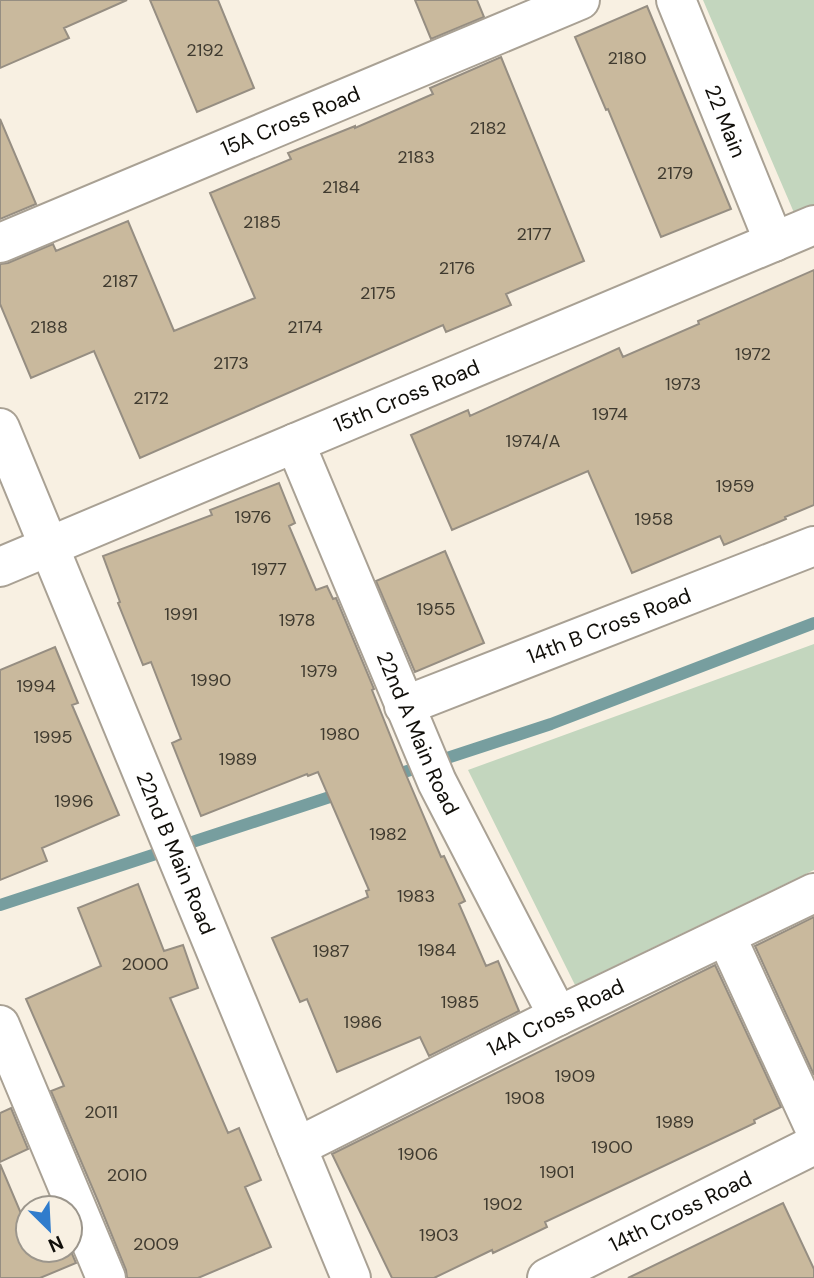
<svg xmlns="http://www.w3.org/2000/svg" width="814" height="1278" viewBox="0 0 814 1278" font-family="'DM Sans',sans-serif">
	<style>
		.green { fill: #c3d6be }
		.lines { fill: none; stroke-linecap: round; stroke-linejoin: round }
		.stream { stroke: #779e9f; stroke-width: 12 }
		.building { fill: #c9b99d; stroke: #968e82; stroke-width: 2 }
		.minor-casing { stroke: #a9a194; stroke-width: 42 }
		.minor { stroke: #fff; stroke-width: 38 }
		.labels { text-anchor: middle; stroke-width: 7; stroke-linejoin: round; paint-order: stroke }
		.number-label { font-size: 18px; fill: #3f3a2f }
		.street-label { font-size: 21px; fill: #110f0a; stroke: #f8f0e2 }
	</style>
	<rect width="100%" height="100%" fill="#f8f0e2"/>
	<!-- green -->
	<path class="green" d="M703 0H814V207L795 215Z
		M814 644V870L575 985 468 770Z"/>
	<g class="lines">
		<!-- stream -->
		<path class="stream" d="M389 777 551 724 814 623
			M0 905 342 793"/>
	</g>
	<!-- building -->
	<path class="building" d="M0 0H127L64 28 69 38 0 68Z
		M150 0H218L254 88 197 112Z
		M415 0H477L484 17 431 39Z
		M647 6 731 209 661 237 608 109 606 110 575 37Z
		M501 57 584 261 506 294 511 305 446 332 443 325 140 458 94 351 31 378 0 304V264L8 263 53 244 56 251 128 221 174 331 255 298 210 193 291 159 288 153 355 126V128L433 94 430 88Z
		M0 119 36 204 0 219Z
		M814 270V505L785 517 786 519 724 545 720 536 632 573 588 471 452 530 411 435 468 410 470 416 619 348 623 357 699 324 698 321Z
		M279 483 295 523 289 526 316 590 327 586 333 599 336 598 374 689 372 690 404 770 441 857 444 856 465 901 459 904 486 966 498 961 519 1011 429 1056 420 1037 337 1072 307 999 300 1002 272 938 368 897 366 891 369 890 318 772 308 776 307 774 201 816 172 743 181 739 151 662 143 665 118 603 120 602 103 556 212 515 210 510Z
		M445 551 484 643 415 672 376 581Z
		M55 647 78 703 72 705 119 815 42 848 47 861 0 880V670Z
		M138 884 164 951 183 945 198 988 170 998 228 1133 239 1128 261 1180 245 1187 271 1247 198 1278H127L126 1270 98 1201 51 1091 64 1086 26 999 101 966 78 908Z
		M814 917V1075L755 946Z
		M715 965 781 1107 754 1120 755 1123 545 1222 547 1227 493 1253 492 1250 434 1278H392L332 1154Z
		M11 1108 28 1149 0 1162V1113Z
		M0 1164 28 1230V1250L70 1249 76 1263 40 1278H0Z
		M783 1203 814 1269V1278H628Z"/>
	<g class="lines">
		<defs>
			<g id="minor">
				<path id="s1" d="M676 0 774 242"/>
				<path id="s2" d="M0 243 580 0"/>
				<path id="s3" d="M0 428 351 1278"/>
				<path id="s4" d="M295 443 437 782 558 1016"/>
				<path id="s5" d="M0 567 814 225"/>
				<path id="s6" d="M404 706 814 546"/>
				<path d="M726 936 814 1127"/>
				<path d="M0 1025 106 1278"/>
				<path id="s7" d="M297 1147 558 1016 814 893"/>
				<path id="s8" d="M547 1278 814 1145"/>
			</g>
		</defs>
		<!-- minor casing -->
		<use href="#minor" class="minor-casing"/>
		<!-- minor -->
		<use href="#minor" class="minor"/>
	</g>
	<g class="labels">
		<!-- number labels -->
		<g class="number-label">
			<text x="205" y="56">2192</text>
			<text x="627" y="64">2180</text>
			<text x="488" y="134">2182</text>
			<text x="416" y="163">2183</text>
			<text x="675" y="179">2179</text>
			<text x="341" y="193">2184</text>
			<text x="262" y="228">2185</text>
			<text x="534" y="240">2177</text>
			<text x="457" y="274">2176</text>
			<text x="120" y="287">2187</text>
			<text x="378" y="299">2175</text>
			<text x="49" y="333">2188</text>
			<text x="305" y="333">2174</text>
			<text x="753" y="360">1972</text>
			<text x="231" y="369">2173</text>
			<text x="683" y="390">1973</text>
			<text x="151" y="404">2172</text>
			<text x="610" y="420">1974</text>
			<text x="533" y="447">1974/A</text>
			<text x="735" y="492">1959</text>
			<text x="253" y="523">1976</text>
			<text x="654" y="525">1958</text>
			<text x="269" y="575">1977</text>
			<text x="436" y="615">1955</text>
			<text x="181" y="620">1991</text>
			<text x="297" y="626">1978</text>
			<text x="319" y="677">1979</text>
			<text x="211" y="686">1990</text>
			<text x="36" y="692">1994</text>
			<text x="340" y="740">1980</text>
			<text x="53" y="743">1995</text>
			<text x="238" y="765">1989</text>
			<text x="74" y="807">1996</text>
			<text x="388" y="840">1982</text>
			<text x="416" y="902">1983</text>
			<text x="437" y="956">1984</text>
			<text x="331" y="957">1987</text>
			<text x="145" y="970">2000</text>
			<text x="460" y="1008">1985</text>
			<text x="363" y="1028">1986</text>
			<text x="575" y="1082">1909</text>
			<text x="525" y="1104">1908</text>
			<text x="101" y="1118">2011</text>
			<text x="675" y="1128">1989</text>
			<text x="612" y="1153">1900</text>
			<text x="418" y="1160">1906</text>
			<text x="557" y="1178">1901</text>
			<text x="127" y="1181">2010</text>
			<text x="503" y="1210">1902</text>
			<text x="439" y="1241">1903</text>
			<text x="156" y="1250">2009</text>
		</g>
		<!-- street labels -->
		<g class="street-label">
			<text dy="7" stroke="none"><textPath href="#s1" startOffset="131">22 Main</textPath></text>
			<text dy="7" stroke="none"><textPath href="#s2" startOffset="315">15A Cross Road</textPath></text>
			<text dy="7" stroke="none"><textPath href="#s5" startOffset="441">15th Cross Road</textPath></text>
			<text dy="7" stroke="none"><textPath href="#s6" startOffset="220">14th B Cross Road</textPath></text>
			<text dy="7" stroke="none"><textPath href="#s4" startOffset="315">22nd A Main Road</textPath></text>
			<text dy="7" stroke="none"><textPath href="#s3" startOffset="460">22nd B Main Road</textPath></text>
			<text dy="7" stroke="none"><textPath href="#s7" startOffset="289">14A Cross Road</textPath></text>
			<text dy="7" stroke="none"><textPath href="#s8" startOffset="149">14th Cross Road</textPath></text>
		</g>
	</g>
	<!-- north arrow -->
	<g transform="translate(49 1229) rotate(156)"><circle r="33" fill="#f8f0e2" stroke="#9c968c" stroke-width="2"/>
	<path d="M0-5L12 26L0 18L-12 26Z" fill="#307ccc"/>
	<text y="-10" font-size="19" font-weight="bold" text-anchor="middle" fill="#110f0a">N</text>
	</g>
</svg>
